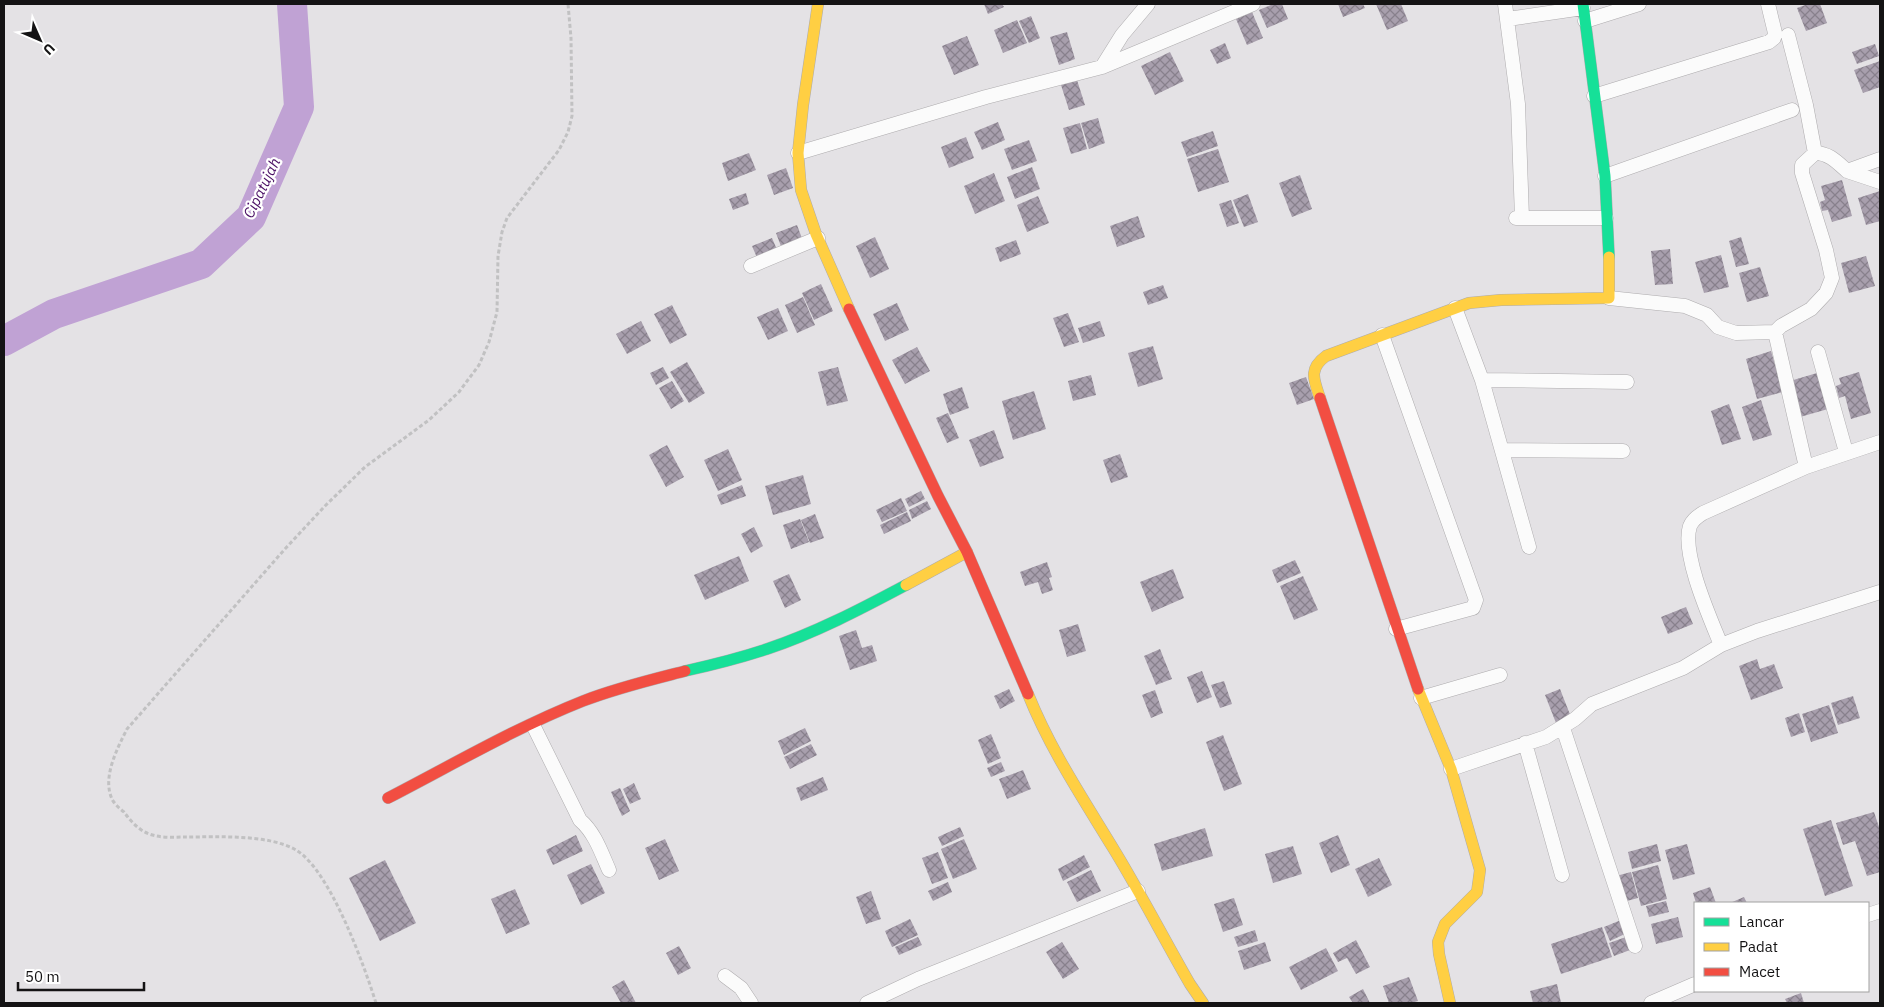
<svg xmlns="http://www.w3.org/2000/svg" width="1884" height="1007" viewBox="0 0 1884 1007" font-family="'IBM Plex Sans',sans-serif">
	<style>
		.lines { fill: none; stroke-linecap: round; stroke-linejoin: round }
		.river { stroke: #c0a2d4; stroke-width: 30 }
		.building { fill: url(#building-cross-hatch) }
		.street-casing { stroke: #aeacae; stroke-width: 15 }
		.fast-casing { stroke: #aeacae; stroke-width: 12 }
		.slow-casing { stroke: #aeacae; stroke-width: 12 }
		.jam-casing { stroke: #aeacae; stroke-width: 12 }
		.path { stroke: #c1c1c2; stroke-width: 3; stroke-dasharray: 4 2.5; stroke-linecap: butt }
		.street { stroke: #fbfbfb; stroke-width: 14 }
		.fast { stroke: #16e098; stroke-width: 11 }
		.slow { stroke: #ffcf43; stroke-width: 11 }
		.jam { stroke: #f24e42; stroke-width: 11 }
		.labels { text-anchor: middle; stroke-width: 4.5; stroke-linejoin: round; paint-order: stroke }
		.water-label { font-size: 15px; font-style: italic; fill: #490e64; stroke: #fff }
	</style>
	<defs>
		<pattern id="building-cross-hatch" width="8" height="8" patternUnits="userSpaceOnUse" patternTransform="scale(1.25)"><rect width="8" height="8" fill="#a89fad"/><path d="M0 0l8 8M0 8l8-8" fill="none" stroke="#88808c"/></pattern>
	</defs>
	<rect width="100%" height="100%" fill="#e4e2e5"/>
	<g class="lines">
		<!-- river -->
		<path class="river" d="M4 341 54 314 201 264 251 217 299 107 292 4"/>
	</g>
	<!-- building -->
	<path class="building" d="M984 4H1002L1004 7 988 14Z
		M1273 4H1282L1288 19 1267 28 1259 10Z
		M1338 4H1363L1365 8 1343 17Z
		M1376 4H1401L1408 21 1387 30Z
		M1808 4H1820L1827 23 1806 31 1797 8Z
		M1252 12 1263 38 1247 45 1236 19Z
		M1031 16 1040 38 1029 43 1019 21Z
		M1017 20 1027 43 1003 53 994 30Z
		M1067 32 1075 59 1059 65 1050 37Z
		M967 36 979 65 954 75 942 46Z
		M1225 43 1231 58 1217 64 1210 50Z
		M1875 44 1879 56 1857 64 1852 52Z
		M1170 52 1184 81 1155 95 1141 66Z
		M1880 61V87L1863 93 1854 70Z
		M1077 80 1085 105 1069 110 1061 85Z
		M1098 118 1105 143 1089 149 1081 123Z
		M998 122 1005 140 982 150 974 132Z
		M1080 123 1087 149 1071 154 1063 128Z
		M1213 131 1218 146 1187 157 1181 142Z
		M966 137 974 158 949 168 941 147Z
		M1029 140 1037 161 1012 170 1004 149Z
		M1218 149 1229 182 1198 192 1187 159Z
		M749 153 756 170 728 181 722 163Z
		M1032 167 1040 189 1015 199 1007 177Z
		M786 168 793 188 774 195 767 175Z
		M994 173 1005 201 975 214 964 186Z
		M1300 175 1312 209 1292 217 1279 183Z
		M1842 180 1852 216 1832 222 1828 210 1822 211 1820 202 1825 200 1821 186Z
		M1880 191V221L1866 225 1858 198Z
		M746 193 749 204 733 210 729 199Z
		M1248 194 1258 222 1244 227 1233 200Z
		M1038 196 1049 223 1027 232 1017 205Z
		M1231 200 1239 223 1227 227 1219 204Z
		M1138 216 1145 237 1117 247 1110 226Z
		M797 225 803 241 782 249 776 233Z
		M875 237 889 269 870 278 856 246Z
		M1741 237 1749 264 1736 267 1729 241Z
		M772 238 778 252 758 260 752 246Z
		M1016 240 1021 254 1000 262 995 248Z
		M1670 249 1673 284 1655 285 1651 251Z
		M1721 255 1729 287 1704 293 1695 262Z
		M1866 256 1875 286 1849 293 1841 263Z
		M1760 267 1769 296 1747 302 1739 273Z
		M821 284 833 311 814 320 802 293Z
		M1163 285 1168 298 1148 305 1143 292Z
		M803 297 815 325 797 333 785 305Z
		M897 303 909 330 885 341 873 314Z
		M672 305 687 335 670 344 654 314Z
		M778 308 788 331 768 340 757 317Z
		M1068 313 1079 342 1064 347 1053 318Z
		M641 321 651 341 627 354 616 334Z
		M1100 321 1105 336 1083 343 1078 328Z
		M1153 346 1163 379 1138 387 1128 353Z
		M917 347 930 371 905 384 892 360Z
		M1771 351 1783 392 1757 399 1746 359Z
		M687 362 705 393 689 403 670 372Z
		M663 367 669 378 656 385 650 373Z
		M838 367 848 401 827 406 818 372Z
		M1859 372 1871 413 1851 419 1845 396 1839 398 1836 386 1841 384 1839 378Z
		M1817 373 1828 409 1800 417 1790 381Z
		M1091 375 1096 395 1073 401 1068 381Z
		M1306 377 1314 399 1297 405 1289 383Z
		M672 381 684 401 671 409 659 388Z
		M962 387 969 408 950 415 943 394Z
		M1034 391 1046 429 1013 440 1002 401Z
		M1761 400 1772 435 1753 441 1742 407Z
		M1729 404 1741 439 1722 445 1711 411Z
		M948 413 959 438 947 443 936 418Z
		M994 430 1004 458 980 467 969 440Z
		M667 445 684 477 666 487 649 455Z
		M728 449 742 480 718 491 704 460Z
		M1120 454 1128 477 1111 483 1103 460Z
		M803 475 811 504 773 515 765 486Z
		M742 485 746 496 721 505 717 495Z
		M921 491 925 499 909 507 905 499Z
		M901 498 907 511 882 522 876 510Z
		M927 501 931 509 912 519 909 510Z
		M907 512 911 521 884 534 880 525Z
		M815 514 824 538 810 543 801 520Z
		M800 519 809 542 791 549 783 525Z
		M754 527 763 546 751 553 741 534Z
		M739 556 749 581 705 600 694 575Z
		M1295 560 1301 573 1277 583 1272 570Z
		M1047 562 1052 577 1049 578 1053 590 1042 594 1038 582 1025 586 1020 572Z
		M1173 569 1184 598 1152 612 1140 582Z
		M789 574 801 600 785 608 773 581Z
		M1303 576 1318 610 1294 620 1280 586Z
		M1686 607 1693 624 1668 634 1661 617Z
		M1078 624 1086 651 1067 657 1059 630Z
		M856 630 862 648 872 645 877 661 850 670 839 636Z
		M1160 649 1172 679 1156 685 1144 656Z
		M1757 659 1760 669 1774 664 1783 688 1751 700 1739 666Z
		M1202 671 1212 697 1197 703 1187 677Z
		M1224 681 1232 704 1220 708 1211 685Z
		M1009 689 1015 701 1000 709 994 696Z
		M1560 689 1571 717 1556 723 1545 695Z
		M1155 690 1163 713 1151 718 1142 695Z
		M1853 696 1860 718 1838 725 1831 703Z
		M1829 705 1838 733 1811 742 1802 714Z
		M1799 713 1805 732 1791 737 1785 718Z
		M805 728 811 741 784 755 778 741Z
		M991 734 1001 758 988 764 978 740Z
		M1223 735 1242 784 1224 791 1206 742Z
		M811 744 817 755 790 769 784 757Z
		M1001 762 1005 771 991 777 987 768Z
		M1023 770 1031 789 1007 799 999 779Z
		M823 777 828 790 801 801 796 788Z
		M634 783 641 799 630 804 623 789Z
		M620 788 630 811 622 816 611 792Z
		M1874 812 1880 830V872L1867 876 1855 841 1843 845 1836 823Z
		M1831 820 1853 886 1825 896 1803 829Z
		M960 827 964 836 942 846 938 837Z
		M1205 828 1213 856 1162 871 1154 844Z
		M576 835 583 851 553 865 546 850Z
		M1338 835 1350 865 1331 873 1319 843Z
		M665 839 679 871 659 880 645 848Z
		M964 839 977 869 953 879 941 849Z
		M1657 844 1661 861 1632 869 1628 852Z
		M1687 844 1695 874 1673 880 1665 850Z
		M1293 846 1302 874 1273 883 1265 854Z
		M938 852 948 878 932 884 922 858Z
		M1084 855 1090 867 1063 881 1058 869Z
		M1379 858 1392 885 1368 897 1355 869Z
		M385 860 416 923 380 941 349 878Z
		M591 864 605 893 581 905 567 875Z
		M1658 865 1667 899 1641 906 1632 872Z
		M1091 870 1101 891 1077 902 1067 882Z
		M1631 872 1638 898 1623 902 1616 876Z
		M948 882 952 892 933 901 928 891Z
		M1710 887 1716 903H1696L1693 893Z
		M515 889 530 924 506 934 491 899Z
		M871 891 881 919 866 924 856 897Z
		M1744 897 1747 903H1730Z
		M1234 898 1243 925 1223 932 1214 904Z
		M1666 901 1669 912 1649 917 1646 906Z
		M1678 917 1683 937 1656 944 1651 924Z
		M910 919 918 935 892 947 885 931Z
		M1621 920 1627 933 1610 941 1604 927Z
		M1602 927 1612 957 1561 974 1551 944Z
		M1255 930 1258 941 1238 947 1234 937Z
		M918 937 922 945 899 955 895 947Z
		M1626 937 1630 950 1614 956 1609 943Z
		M1356 940 1370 967 1356 974 1347 958 1338 962 1333 953Z
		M1062 942 1079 969 1063 979 1046 952Z
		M1265 942 1271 961 1244 970 1238 951Z
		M679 946 691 968 678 975 666 953Z
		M1326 948 1338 971 1301 990 1289 967Z
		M1409 977 1418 1001 1411 1003H1389L1383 986Z
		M624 980 636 1003H621L612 987Z
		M1557 984 1561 1003H1533L1530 991Z
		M1363 989 1370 1003H1353L1349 997Z
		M1801 993 1804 1003H1787L1785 999Z"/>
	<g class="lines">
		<defs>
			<path id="street" d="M1505 4 1518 104 1522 218
				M1508 19 1583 8
				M1585 21 1639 4
				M1788 35 1806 105 1815 153C1829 153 1837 162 1847 171L1880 159
				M1102 67 1122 35 1148 4
				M1594 96 1769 42 1774 38 1775 33 1768 4
				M798 153 986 97 1102 67 1253 4
				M1847 171 1880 182
				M1605 176 1792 110
				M1516 218H1606
				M751 266 818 238
				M1609 298 1685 306 1707 315 1718 327 1736 333 1775 332
				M1455 308 1482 380 1529 547
				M1382 335 1476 600 1473 608 1396 629
				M1818 352 1846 452
				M1482 380 1627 382
				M1502 450 1623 451
				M1806 467 1775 332 1781 326 1811 309 1826 293 1832 278 1826 250 1802 173V165L1815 153
				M1721 645C1710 618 1681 553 1690 526 1692 521 1698 516 1703 513L1806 467 1880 442
				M1421 698 1500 675
				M533 725 580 820C595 833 601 852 609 870
				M1563 728 1635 946
				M1525 743 1562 875
				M1451 769 1546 737 1575 719 1592 704 1683 668 1721 645 1757 631 1880 592
				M1868 915 1880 911
				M725 976 741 988 751 1003
				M867 1003 918 979 1138 891
				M1651 1003 1695 984"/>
			<path id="fast" d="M1583 4 1605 176 1609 257
				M685 671C712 665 740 658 767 649 815 633 861 609 906 585"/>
			<path id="slow" d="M818 4 803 105 798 153 801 190 816 234 849 309
				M1320 398C1314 380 1308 369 1326 356L1469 303 1501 300 1609 298V257
				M906 585 967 552
				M1418 689 1451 769 1480 870 1477 892 1445 924 1438 942 1439 954 1450 1003
				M1028 694C1050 749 1082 797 1113 848 1140 892 1164 939 1190 984L1203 1003"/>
			<path id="jam" d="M849 309 938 496 967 552 1028 694
				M1320 398 1418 689
				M388 798C452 765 515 728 583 701 616 688 650 680 685 671"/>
		</defs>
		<!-- street casing -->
		<use href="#street" class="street-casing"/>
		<!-- fast casing -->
		<use href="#fast" class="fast-casing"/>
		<!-- slow casing -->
		<use href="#slow" class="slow-casing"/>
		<!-- jam casing -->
		<use href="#jam" class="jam-casing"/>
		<!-- path -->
		<path class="path" d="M376 1003C364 965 330 870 296 850 268 834 219 837 187 837 173 837 156 839 143 831 135 826 129 819 124 812 120 809 116 805 113 801 101 779 117 749 127 729L284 550 325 506 365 467 429 420 459 392 479 365 489 342 497 312 498 256 502 232 507 218 559 150 568 132 572 116 571 38 568 4"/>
		<!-- street -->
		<use href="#street" class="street"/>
		<!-- fast -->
		<use href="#fast" class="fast"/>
		<!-- slow -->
		<use href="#slow" class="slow"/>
		<!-- jam -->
		<use href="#jam" class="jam"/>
	</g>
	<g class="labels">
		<!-- water labels -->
		<g class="water-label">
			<text transform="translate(262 188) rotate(-64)" y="5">Cipatujah</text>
		</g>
	</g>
	<!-- border -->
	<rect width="1884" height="1007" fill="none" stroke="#141314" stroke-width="10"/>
	<!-- legend -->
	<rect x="1694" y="902" width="175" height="90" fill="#ffffff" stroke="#a1a1a1"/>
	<rect x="1704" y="918" width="25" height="8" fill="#16e098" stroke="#a1a1a1"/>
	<text x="1739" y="927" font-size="15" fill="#141314">Lancar</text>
	<rect x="1704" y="943" width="25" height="8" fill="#ffcf43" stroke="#a1a1a1"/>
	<text x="1739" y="952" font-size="15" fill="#141314">Padat</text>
	<rect x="1704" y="968" width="25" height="8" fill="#f24e42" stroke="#a1a1a1"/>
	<text x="1739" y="977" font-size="15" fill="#141314">Macet</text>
	<!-- north arrow -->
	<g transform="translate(40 40) rotate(135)" stroke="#ffffff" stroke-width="4" paint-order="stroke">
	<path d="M0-4L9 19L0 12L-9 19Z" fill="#141314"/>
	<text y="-8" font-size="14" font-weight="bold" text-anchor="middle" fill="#141314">U</text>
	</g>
	<!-- scale -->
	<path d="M18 982v8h126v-8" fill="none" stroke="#141314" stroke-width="2.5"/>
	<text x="25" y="982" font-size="15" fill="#141314" stroke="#ffffff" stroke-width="4" paint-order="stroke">50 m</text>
</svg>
